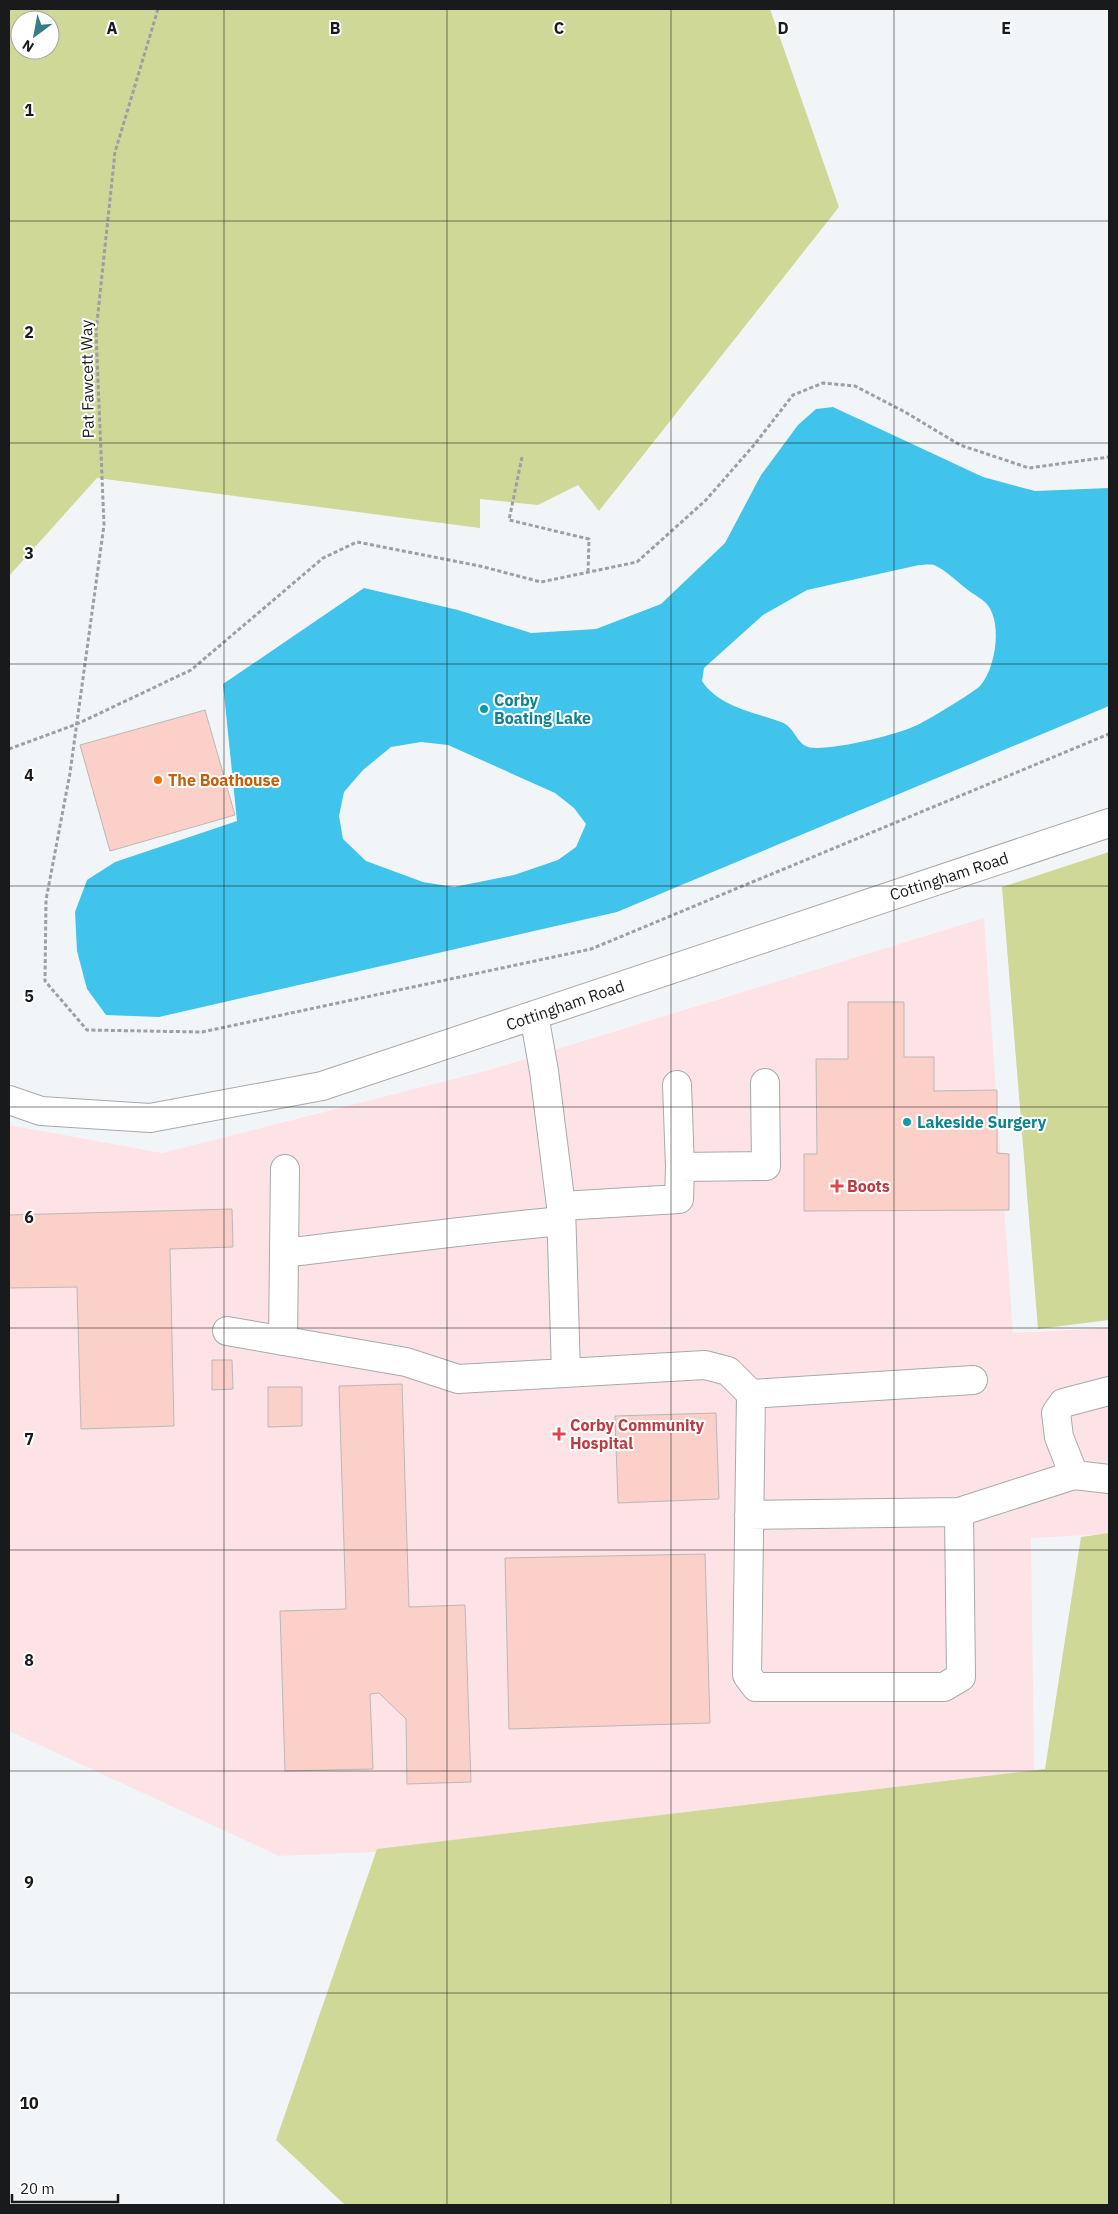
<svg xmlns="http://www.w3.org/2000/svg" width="1118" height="2214" viewBox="0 0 1118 2214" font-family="'IBM Plex Sans',sans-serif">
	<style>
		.medical { fill: #fee3e6 }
		.green { fill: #d0d897; fill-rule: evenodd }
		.water { fill: #40c4eb; fill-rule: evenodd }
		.building { fill: #fbd0c9; stroke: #bbb7b6 }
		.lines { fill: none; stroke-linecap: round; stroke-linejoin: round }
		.minor-casing { stroke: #a6a9ac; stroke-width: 30 }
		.path { stroke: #9d9fa1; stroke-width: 3; stroke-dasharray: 4 2.5; stroke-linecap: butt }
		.minor { stroke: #fff; stroke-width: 28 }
		.grid { fill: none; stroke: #191a1b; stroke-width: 1; stroke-opacity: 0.55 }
		.culture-dot { fill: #0f9aa8; stroke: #fff; stroke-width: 2 }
		.food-dot { fill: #e8710a; stroke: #fff; stroke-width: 2 }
		.health-dot { fill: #e0444e; stroke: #fff; stroke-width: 2 }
		.labels { text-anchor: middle; stroke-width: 4; stroke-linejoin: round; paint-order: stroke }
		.street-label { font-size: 16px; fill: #191a1b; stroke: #fff }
		.culture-label { font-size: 16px; font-weight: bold; fill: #0d838f; stroke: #fff; text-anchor: start }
		.food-label { font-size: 16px; font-weight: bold; fill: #c56008; stroke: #fff; text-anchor: start }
		.health-label { font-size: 16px; font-weight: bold; fill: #be3a42; stroke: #fff; text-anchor: start }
		.grid-label { font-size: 16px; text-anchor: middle; font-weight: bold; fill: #191a1b; stroke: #fff; stroke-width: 4; stroke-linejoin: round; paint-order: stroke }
	</style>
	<rect width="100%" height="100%" fill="#f2f5f8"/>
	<!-- medical -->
	<path class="medical" d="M984 918 1013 1333 1109 1328V1534L1031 1538 1035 1825 279 1856 9 1731V1125L162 1153 489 1070Z"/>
	<!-- green -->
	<path class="green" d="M9 9H770L839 207 599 511 578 485 538 505 480 499V528L97 478 9 576ZM20 20H50V50H20Z
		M1109 852V1320L1038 1329 1002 887Z
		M1109 1533V2205H345L276 2140 377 1849 1045 1769 1081 1537Z"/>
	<!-- water -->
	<path class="water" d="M833 407 983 477 1035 491 1109 488V706L617 912 159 1017 106 1015 87 989 77 951 75 912 87 880 115 862 237 821 223 684 364 588 458 610 531 633 596 629 661 604 725 543 761 475 798 425 816 409ZM919 565C923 565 930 564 934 565 946 570 958 583 968 590 974 595 985 600 989 607 1002 627 995 669 980 686 974 692 925 722 915 726 896 735 827 752 808 747 796 743 795 727 781 722 754 712 719 707 702 681L704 668 763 615 807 590ZM421 742 448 745 555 793 574 808 586 824 576 847 558 860 514 875 454 887 423 882 366 861 343 839 339 816 344 792 363 770 391 747Z"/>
	<!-- building -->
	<path class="building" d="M205 710 235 815 110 851 80 745Z
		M848 1002H904V1057H934V1091L997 1090V1153L1009 1154V1210L804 1211V1154H817L816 1059H848Z
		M232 1209 233 1247 170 1249 174 1426 81 1429 77 1287 9 1288V1215Z
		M212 1360H232L233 1389 212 1390Z
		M402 1384 409 1607 465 1605 471 1782 407 1784 406 1719 379 1693 370 1694 373 1769 285 1771 280 1611 346 1609 339 1386Z
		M268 1387H302V1426L268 1427Z
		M716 1413 719 1499 618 1503 615 1416Z
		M705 1554 710 1723 509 1729 505 1558Z"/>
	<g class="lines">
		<defs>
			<path id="minor" d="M534 1015 544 1071 561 1206 566 1373
				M677 1085 680 1167
				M9 1100 41 1111 150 1118 322 1086 1109 823
				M561 1206 679 1199 680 1167 766 1166 765 1083
				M284 1253C376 1242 468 1230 561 1221
				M227 1331 406 1362 458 1379 705 1365 728 1371 751 1394 747 1675 756 1687H944L961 1677 959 1512 749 1515
				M283 1341 285 1169
				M751 1394 973 1380
				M1074 1475 1059 1437 1056 1413 1063 1403 1109 1391
				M959 1512 1074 1475 1109 1479"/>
		</defs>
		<!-- minor casing -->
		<use href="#minor" class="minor-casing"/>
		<!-- path -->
		<path class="path" d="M158 9 115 152 96 332 104 525 70 773 46 900 45 981 87 1030 202 1032 591 949 1109 734
			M522 457 509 520 589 539 588 573
			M9 749 77 724 191 670 323 558 357 542 480 566 541 582 637 562 706 500 754 445 793 395 823 383 855 386 905 412 960 445 1029 468 1109 457"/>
		<!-- minor -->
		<use href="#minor" class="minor"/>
	</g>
	<!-- grid -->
	<path class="grid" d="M224 9V2205M447 9V2205M671 9V2205M894 9V2205M9 221H1109M9 443H1109M9 664H1109M9 886H1109M9 1107H1109M9 1328H1109M9 1550H1109M9 1771H1109M9 1993H1109"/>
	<!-- markers -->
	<g class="culture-dot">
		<circle cx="484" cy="709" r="5"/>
		<circle cx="907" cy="1122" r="5"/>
	</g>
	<circle class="food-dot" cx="158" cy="780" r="5"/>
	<g class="health-dot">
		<path d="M834.5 1178.5h5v5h5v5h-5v5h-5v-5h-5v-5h5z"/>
		<path d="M556.5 1426.5h5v5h5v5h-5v5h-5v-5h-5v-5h5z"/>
	</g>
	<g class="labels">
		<!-- street labels -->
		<g class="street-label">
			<text transform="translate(87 379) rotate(-91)" y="6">Pat Fawcett Way</text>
			<text transform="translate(949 876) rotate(-18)" y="6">Cottingham Road</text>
			<text transform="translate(565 1005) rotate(-19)" y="6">Cottingham Road</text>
		</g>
		<!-- culture labels -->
		<g class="culture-label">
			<text x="494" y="706">Corby<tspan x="494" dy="18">Boating Lake</tspan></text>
			<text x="917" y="1128">Lakeside Surgery</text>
		</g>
		<!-- food labels -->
		<g class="food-label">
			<text x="168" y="786">The Boathouse</text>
		</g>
		<!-- health labels -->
		<g class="health-label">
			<text x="847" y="1192">Boots</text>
			<text x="570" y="1431">Corby Community<tspan x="570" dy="18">Hospital</tspan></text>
		</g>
	</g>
	<g class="grid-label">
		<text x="112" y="34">A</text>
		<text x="335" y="34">B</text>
		<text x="559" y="34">C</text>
		<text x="783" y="34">D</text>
		<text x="1006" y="34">E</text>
		<text x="29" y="116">1</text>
		<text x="29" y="338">2</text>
		<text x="29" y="559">3</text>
		<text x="29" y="781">4</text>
		<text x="29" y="1002">5</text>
		<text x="29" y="1223">6</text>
		<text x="29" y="1445">7</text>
		<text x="29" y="1666">8</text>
		<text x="29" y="1888">9</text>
		<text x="29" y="2109">10</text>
	</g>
	<!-- border -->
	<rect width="1118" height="2214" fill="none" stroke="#191a1b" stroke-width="20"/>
	<!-- north arrow -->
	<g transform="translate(35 35) rotate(212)"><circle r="24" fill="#ffffff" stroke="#a3a3a4"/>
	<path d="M0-4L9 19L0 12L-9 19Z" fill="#367e86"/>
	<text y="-8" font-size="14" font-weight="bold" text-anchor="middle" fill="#191a1b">N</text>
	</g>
	<!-- scale -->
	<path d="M12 2194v8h106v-8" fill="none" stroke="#191a1b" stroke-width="2.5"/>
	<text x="20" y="2194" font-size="15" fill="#191a1b" stroke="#ffffff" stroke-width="4" paint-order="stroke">20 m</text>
</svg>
